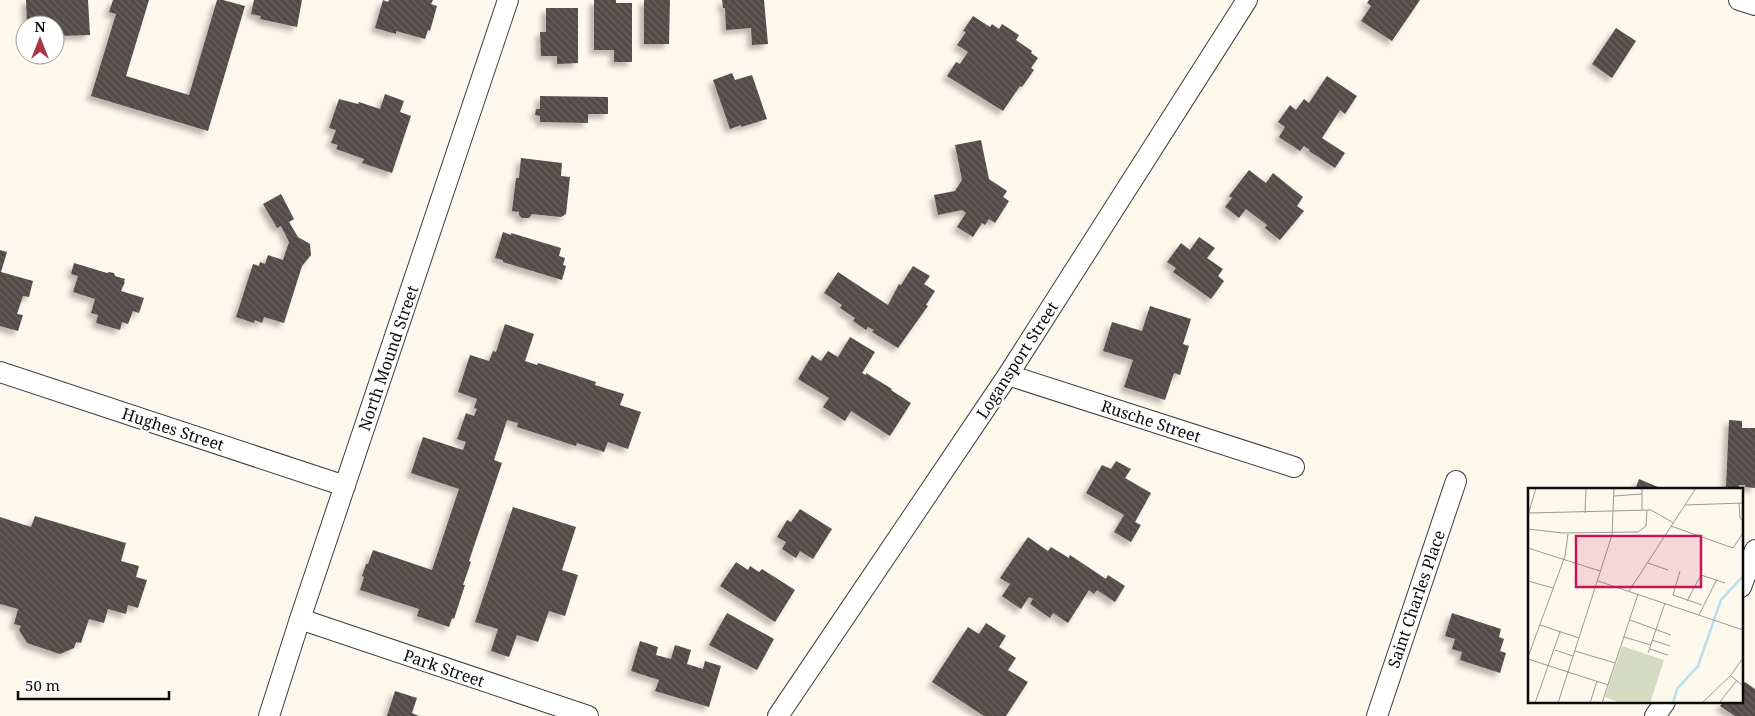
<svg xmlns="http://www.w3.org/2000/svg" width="1755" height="716" viewBox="0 0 1755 716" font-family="'Noto Serif',serif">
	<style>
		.building { fill: url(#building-back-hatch); filter: url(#shadow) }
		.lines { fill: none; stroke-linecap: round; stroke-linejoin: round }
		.minor-casing { stroke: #3e3e3e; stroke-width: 22 }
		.minor { stroke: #fff; stroke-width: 20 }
		.labels { text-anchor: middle; stroke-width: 5; stroke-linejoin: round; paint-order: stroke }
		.street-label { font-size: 16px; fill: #0b0b0b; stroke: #fff }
		.inset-river { fill: none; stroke: #b7dfee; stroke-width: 2.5 }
		.inset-road { fill: none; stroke: #9c9992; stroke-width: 1 }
		.view { fill: #c2185b; fill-opacity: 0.15; stroke: #c2185b; stroke-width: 2.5 }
		.inset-edge { fill: none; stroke: #0b0b0b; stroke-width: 2.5 }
	</style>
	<defs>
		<pattern id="building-back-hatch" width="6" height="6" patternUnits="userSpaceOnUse" patternTransform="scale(1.25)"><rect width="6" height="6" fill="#534c49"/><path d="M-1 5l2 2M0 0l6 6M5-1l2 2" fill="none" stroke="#67615f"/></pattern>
		<filter id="shadow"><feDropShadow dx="-4.5" dy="4.5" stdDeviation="2.5" flood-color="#0004"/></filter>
	</defs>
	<rect width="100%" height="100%" fill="#fdf8ec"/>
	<!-- building -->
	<path class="building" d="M26 0H88L90 35 55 36V25H27Z
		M113 0H149L126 76 189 95 217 0H223L245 6 208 131 91 96 116 14 109 12Z
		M254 0H302L297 27 260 19 261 16 251 14Z
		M383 0 388 2 389 0H433L431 4 437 6 430 31 428 30 425 39 396 31V34L375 28Z
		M594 0H616V3H632V62H614V50H594Z
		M644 0H670L669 44H644Z
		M722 0H764L768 44 752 45 751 28 726 30 725 8H723Z
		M1369 0H1420L1392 41 1361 21 1371 6 1367 3Z
		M546 8H578V63L557 64V56H541L540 32H546Z
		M973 16 990 27 992 24 999 29 1002 24 1019 35 1016 40 1032 51 1031 53 1038 58 1031 68 1034 70 1022 87 1020 86 1003 111 947 76 956 62 960 64 968 52 957 45 966 32 963 31Z
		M1616 28 1636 41 1612 78 1592 64Z
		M732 73 735 80 752 75 767 119 741 127V125L730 129 713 80Z
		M1327 76 1357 96 1345 114 1340 110 1322 138 1345 153 1335 168 1309 151 1310 150 1304 146 1300 151 1279 137 1285 127 1278 122 1290 105 1296 110 1304 99 1309 103Z
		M385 94 404 101 400 112 411 116 392 173 362 163 364 159 336 149 338 145 331 143 336 130 329 128 339 99 358 104 359 102 380 109Z
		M540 96 608 97V114H588V123L540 122V116L535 115 536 109H540Z
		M981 140 989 179 1007 191 1003 197 1009 201 995 223 989 219 985 225 982 223 973 237 957 227 966 213 962 210 938 215 934 195 955 191 962 180 955 145Z
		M521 158 562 163 561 176 570 177 566 214 561 217 532 214 529 218H522L519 215V212L512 211 516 178H519Z
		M1249 170 1266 183 1273 173 1303 197 1297 206 1304 211 1280 240 1265 228 1267 225 1246 209 1239 218 1225 207 1232 198 1229 196Z
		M281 194 294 219 289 222 298 237 310 244 311 255 302 266 284 323 264 317 262 323 255 320 254 323 236 317 253 264 259 266 260 262 265 264 268 255 283 260 289 242 281 226 277 228 263 204Z
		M503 232 511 235V233L561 248 559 256 565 258 563 265 566 266 562 280 503 262V260L495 258Z
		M1199 237 1215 248 1207 258 1223 269 1218 276 1224 281 1211 299 1173 272 1176 268 1167 262 1181 243 1190 250Z
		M0 250 7 252 1 272 33 281 29 297 23 296 17 314 23 315 18 331 0 326Z
		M74 263 107 273 109 272 114 273 115 276 125 279 124 282H125L121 291 144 298 139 313 133 311 128 324 122 322 120 330 96 323 98 315 91 313 95 299 73 292 78 276 71 274Z
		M913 266 930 276 924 284 935 291 926 305 928 306 898 348 872 332 874 330 868 327 866 330 853 321 855 318 840 308 842 305 824 293 838 272 888 305 899 284 901 285Z
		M1150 306 1191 319 1183 344 1189 346 1180 375 1174 373 1165 400 1124 387 1133 360 1103 351 1112 322 1142 331Z
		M505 324 534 334 525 361 537 365 538 363 596 382 595 385 624 394 620 405 641 412 628 449 608 442 604 452 577 443 576 446 517 427 518 423 507 420 494 460 502 463 469 561 471 562 463 585H465L454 619 452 618 449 627 417 616 419 609 360 590 364 577 362 576 366 564H368L373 550 432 570 459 489 411 473 423 437 463 450 466 442 457 439 466 413 474 416 477 409 474 408 477 399 458 392 470 355 489 361 493 351 496 352Z
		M850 337 875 352 862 373 866 375V373L892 389 891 390 911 403 890 436 851 411 845 421 823 407 829 398 798 379 812 355 821 361 828 351 838 357Z
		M1729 420 1742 421V428H1755V488L1745 487V485H1739V487H1726Z
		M1116 461 1131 469 1125 478 1151 493 1135 522 1141 525 1131 542 1114 532 1124 515 1086 493 1102 465 1111 469Z
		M1639 479 1665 490H1635Z
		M513 507 576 527 562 570 578 575 565 616 549 611 538 642 517 635 509 657 491 651 498 629 475 622Z
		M800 509 832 529 813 559 800 551 796 558 782 549 786 542 777 537 787 520 791 522Z
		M35 516 126 543 121 561 139 566 136 577 147 580 138 608 128 605 126 614 108 609 104 623 89 619 81 643 76 642 74 648 60 654 27 643 19 630 21 626 14 624 18 609 0 604V517L31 527Z
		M1028 537 1048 551 1051 547 1069 558 1070 555 1106 579 1108 575 1125 586 1115 602 1097 590 1094 594 1089 590 1068 623 1053 613 1050 618 1030 604 1033 599 1029 597 1021 609 1002 596 1010 584 1000 578Z
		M736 562 748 570 750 566 759 572 762 569 795 590 775 622 720 586Z
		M727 613 774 639 757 670 709 645Z
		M1452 613 1501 629 1499 637 1504 639 1500 651 1506 653 1500 673 1460 660 1462 652 1452 649 1455 639 1445 636Z
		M986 623 1006 636 999 647 1016 658 1008 670 1028 682 1006 716H984L932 682 968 627 979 634Z
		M640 641 658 647 656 655 671 659 675 645 691 650 687 664 703 669 705 661 721 666 709 707 655 691 659 680 631 671Z
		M1745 682 1755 689V716H1735L1720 706 1723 702H1741V686Z
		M395 691 417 698 412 713 419 716H387Z"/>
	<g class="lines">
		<defs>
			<path id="minor" d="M1739 0 1755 5
				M0 372 345 486
				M1008 375 1294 467
				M1741 587 1755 550
				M300 619 588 716
				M269 716 300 619 508 0
				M778 716 1008 375 1247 0
				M1377 716 1456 481
				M1655 716 1665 702"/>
		</defs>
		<!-- minor casing -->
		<use href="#minor" class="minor-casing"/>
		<!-- minor -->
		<use href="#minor" class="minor"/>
	</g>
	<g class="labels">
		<!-- street labels -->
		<g class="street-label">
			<text transform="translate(388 358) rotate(-71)" y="6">North Mound Street</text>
			<text transform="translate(1017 360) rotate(-57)" y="6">Logansport Street</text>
			<text transform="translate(1151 421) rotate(18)" y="6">Rusche Street</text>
			<text transform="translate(173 429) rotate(18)" y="6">Hughes Street</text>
			<text transform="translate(1416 599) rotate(-71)" y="6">Saint Charles Place</text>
			<text transform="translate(444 668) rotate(19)" y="6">Park Street</text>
		</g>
	</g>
	<!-- overview -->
	<g transform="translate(1528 488)">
		<rect width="215" height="215" fill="#fdf8ec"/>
		<path d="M94 158 136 172 122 215H93L77 209Z" fill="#d5dbc0"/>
		<path class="inset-river" d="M145 215 149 201 170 178 193 112 215 88"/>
		<path class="inset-road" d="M114 0V22M86 8 114 6M211 15 212 30 215 33M157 17 215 15M1 25 123 22 146 35M57 25 58 0M0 27 8 0M143 38 205 60 215 45M0 41 35 45 110 44 118 38 119 22M0 60 72 83M120 75 140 82M152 83 145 107 174 117M0 93 25 100M70 93 215 142M101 103 168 0M159 113 173 87 197 95M171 127 189 91M102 132 143 147M12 137 51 150M96 149 123 157M124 152 142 158M122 161 140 167M27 162 45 168M47 163 87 175M120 165 137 115M0 169 37 68 40 46M0 171 80 197M203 188 215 198M7 215 32 144M30 215 84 47 86 0M62 215 69 193M74 215 110 106M174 215 203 187 215 170M191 215 209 192"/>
		<path class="view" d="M48 48H173V99H48Z"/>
		<rect width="215" height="215" class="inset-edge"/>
	</g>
	<!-- north arrow -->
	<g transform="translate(40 40)"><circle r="24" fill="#ffffff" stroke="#9d9d9d"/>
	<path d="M0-4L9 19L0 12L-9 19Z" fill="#aa3546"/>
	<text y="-8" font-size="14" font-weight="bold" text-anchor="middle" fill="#0b0b0b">N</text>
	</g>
	<!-- scale -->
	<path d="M18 691v8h151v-8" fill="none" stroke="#0b0b0b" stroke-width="2.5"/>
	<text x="25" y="691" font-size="15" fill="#0b0b0b" stroke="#ffffff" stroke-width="4" paint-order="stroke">50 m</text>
</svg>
